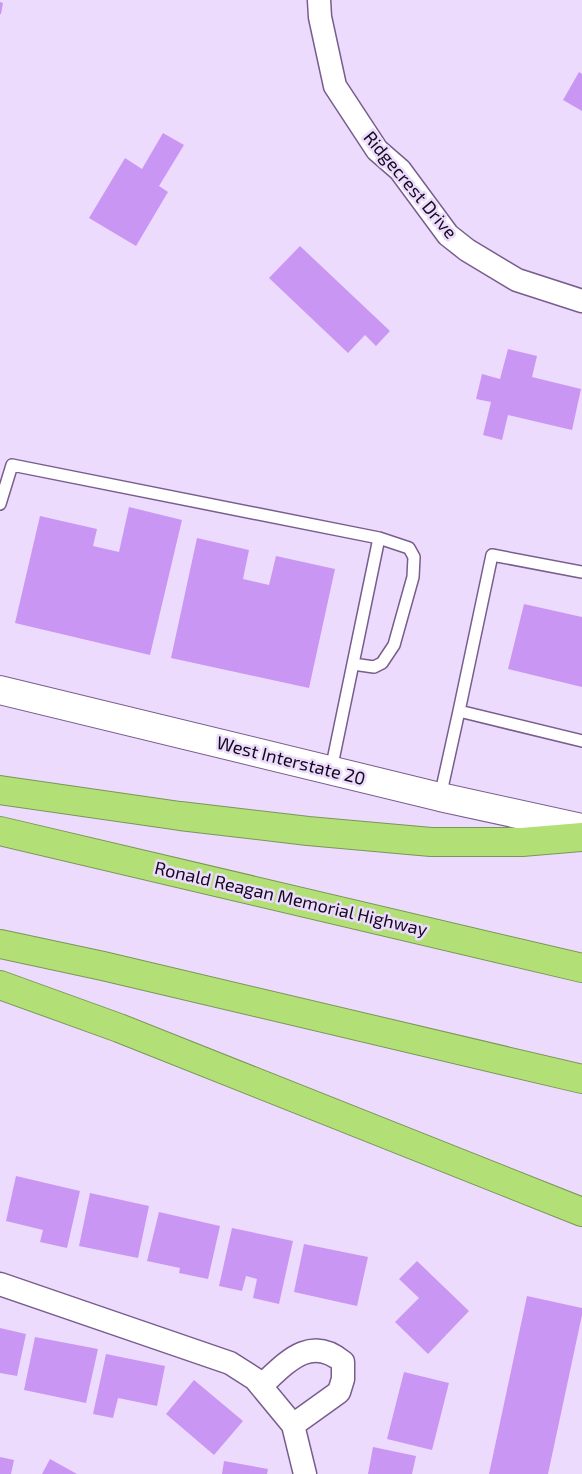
<svg xmlns="http://www.w3.org/2000/svg" width="582" height="1474" viewBox="0 0 582 1474" font-family="'Exo 2',sans-serif">
	<style>
		.building { fill: #ca96f4 }
		.lines { fill: none; stroke-linecap: round; stroke-linejoin: round }
		.service-casing { stroke: #785d8e; stroke-width: 14 }
		.minor-casing { stroke: #785d8e; stroke-width: 25 }
		.secondary-casing { stroke: #785d8e; stroke-width: 30 }
		.motorway-casing { stroke: #7b9557; stroke-width: 30 }
		.service { stroke: #fff; stroke-width: 11 }
		.minor { stroke: #fff; stroke-width: 22 }
		.secondary { stroke: #fff; stroke-width: 28 }
		.motorway { stroke: #b2e076; stroke-width: 28 }
		.labels { text-anchor: middle; stroke-width: 5; stroke-linejoin: round; paint-order: stroke }
		.street-label { font-size: 18px; fill: #140a1d; stroke: #eddbfd }
	</style>
	<rect width="100%" height="100%" fill="#eddbfd"/>
	<!-- building -->
	<path class="building" d="M0 2 3 3 1 14H0Z
		M579 72 582 74V111L563 100Z
		M163 133 184 145 159 186 168 192 136 246 89 218 125 158 142 169Z
		M300 246 390 331 376 346 365 335 348 353 269 278Z
		M508 349 537 356 532 377 581 389 572 430 508 415 502 440 483 435 491 402 476 399 482 374 500 379Z
		M129 507 182 520 150 655 15 623 40 516 97 529 93 546 119 552Z
		M197 538 249 550 243 579 269 585 276 556 335 569 309 688 171 658Z
		M524 604 582 617V687L508 669Z
		M16 1176 80 1191 67 1248 40 1242 43 1230 6 1221Z
		M90 1193 149 1206 138 1258 79 1246Z
		M159 1212 220 1226 208 1279 179 1273 180 1268 147 1261Z
		M232 1228 293 1241 279 1304 253 1298 257 1279 246 1276 242 1291 219 1286Z
		M304 1244 368 1257 357 1306 294 1292Z
		M417 1261 469 1311 428 1354 395 1322 419 1298 399 1279Z
		M527 1296 582 1308V1315L548 1474H489Z
		M0 1328 26 1334 17 1376 0 1373Z
		M35 1337 98 1349 86 1403 24 1390Z
		M106 1354 165 1366 157 1406 118 1398 113 1418 93 1414Z
		M404 1372 449 1383 432 1450 387 1439Z
		M194 1380 243 1421 214 1455 166 1414Z
		M373 1447 416 1456 412 1474H368Z
		M0 1457 14 1460 11 1474H0Z
		M50 1459 77 1474H42Z
		M224 1461 268 1469 267 1474H222Z"/>
	<g class="lines">
		<defs>
			<path id="service" d="M0 504 12 465 379 538 331 770
				M353 664 374 667 382 663 394 645 413 577 414 557 409 548 379 538
				M459 711 492 555 582 572
				M440 797 459 711 582 741"/>
			<path id="minor" d="M319 0 320 17 335 86 377 150 400 170 448 235 467 250 517 280 582 301
				M0 1284 230 1363 255 1379 293 1425 305 1474
				M261 1386C286 1363 310 1334 343 1362V1379L339 1392 293 1425"/>
			<path id="secondary" d="M0 690 440 797 582 828"/>
			<path id="motorway" d="M0 790 180 816 308 831 431 842H522L582 837
				M0 831 582 968
				M0 944 103 966 582 1079
				M0 985 119 1028 582 1212"/>
		</defs>
		<!-- service casing -->
		<use href="#service" class="service-casing"/>
		<!-- minor casing -->
		<use href="#minor" class="minor-casing"/>
		<!-- secondary casing -->
		<use href="#secondary" class="secondary-casing"/>
		<!-- motorway casing -->
		<use href="#motorway" class="motorway-casing"/>
		<!-- service -->
		<use href="#service" class="service"/>
		<!-- minor -->
		<use href="#minor" class="minor"/>
		<!-- secondary -->
		<use href="#secondary" class="secondary"/>
		<!-- motorway -->
		<use href="#motorway" class="motorway"/>
	</g>
	<g class="labels">
		<!-- street labels -->
		<g class="street-label">
			<text transform="translate(410 185) rotate(50)" y="6">Ridgecrest Drive</text>
			<text transform="translate(291 761) rotate(14)" y="6">West Interstate 20</text>
			<text transform="translate(291 899) rotate(13)" y="6">Ronald Reagan Memorial Highway</text>
		</g>
	</g>
</svg>
